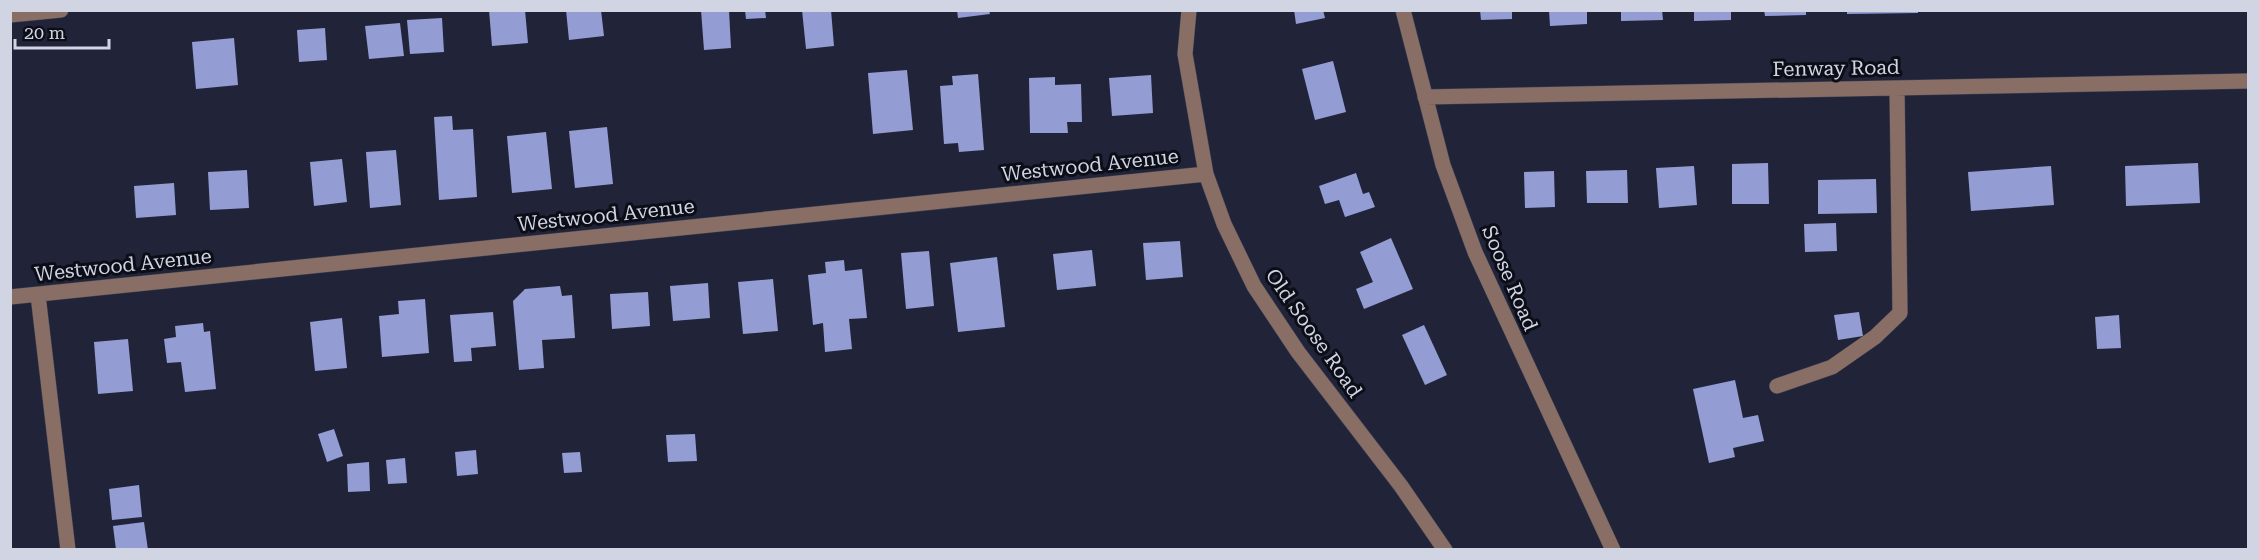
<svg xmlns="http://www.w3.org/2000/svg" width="2259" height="560" viewBox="0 0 2259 560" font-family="'Roboto Serif',serif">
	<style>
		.building { fill: #939dd4 }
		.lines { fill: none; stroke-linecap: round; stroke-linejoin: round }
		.minor-casing { stroke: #3d4054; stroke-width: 16 }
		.minor { stroke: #886e64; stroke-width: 15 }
		.labels { text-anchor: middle; stroke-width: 6; stroke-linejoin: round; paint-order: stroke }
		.street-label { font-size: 20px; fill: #d1d4e3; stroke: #0c0e17 }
	</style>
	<rect width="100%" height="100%" fill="#212439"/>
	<!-- building -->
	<path class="building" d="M489 10H525L528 43 492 46Z
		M566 10H601L604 36 569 40Z
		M701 10H729L731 48 704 50Z
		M745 10H765L766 18 746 19Z
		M802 10H831L834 46 806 49Z
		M957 10H989L990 14 958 18Z
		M1294 10H1323L1325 18 1296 24Z
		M1480 10H1512V19L1481 20Z
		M1549 10H1587V24L1550 26Z
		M1621 10H1662L1663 20 1621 21Z
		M1694 10H1731V20L1694 21Z
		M1764 10H1806V15L1765 16Z
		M1847 10H1918V13L1847 14Z
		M442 18 444 52 410 54 407 20Z
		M400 23 404 56 369 59 365 26Z
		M325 28 327 60 299 62 297 30Z
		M234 38 238 85 196 89 192 42Z
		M1333 61 1346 112 1315 120 1302 69Z
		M907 70 913 130 873 134 868 73Z
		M978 74 984 150 959 152 958 143 944 144 940 86 953 85 952 76Z
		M1151 75 1153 113 1112 116 1109 78Z
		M1055 77V85L1081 84 1082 122H1067L1068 133H1030L1029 78Z
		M452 116 453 130 473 129 477 197 439 200 434 117Z
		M607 127 613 184 575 188 569 131Z
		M546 132 552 189 512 193 507 136Z
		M396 150 401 205 370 208 366 152Z
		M342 159 347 202 314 206 310 162Z
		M1768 163 1769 204H1732V164Z
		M2198 163 2200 203 2126 206 2125 166Z
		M1694 166 1697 205 1659 208 1656 168Z
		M2051 166 2054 205 1971 211 1968 172Z
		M247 170 249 208 210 210 208 172Z
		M1627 170 1628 203H1587L1586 171Z
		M1554 171 1555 207 1525 208 1524 172Z
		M1356 173 1363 194 1369 192 1375 207 1345 217 1339 200 1325 204 1319 186Z
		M1876 179 1877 213 1818 214V180Z
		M174 183 176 215 136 218 134 186Z
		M1836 223 1837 251 1805 252 1804 224Z
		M1391 238 1413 289 1364 309 1356 289 1373 282 1360 252Z
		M1180 241 1183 277 1146 280 1143 243Z
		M1092 250 1096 286 1057 290 1053 254Z
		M929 251 934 306 906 309 901 253Z
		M997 257 1005 327 958 332 950 263Z
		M844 260 845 271 862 269 867 318 849 319 852 349 825 352 823 323 813 325 808 275 826 273 825 262Z
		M773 279 778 331 743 334 738 282Z
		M708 283 710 318 673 321 670 286Z
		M560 286 562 296 572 295 575 338 542 340 544 368 519 370 513 301 525 289Z
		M648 292 650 326 612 329 610 294Z
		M425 299 429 353 382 357 379 316 399 314 398 301Z
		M493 312 496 346 471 348 472 361 454 362 450 315Z
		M1859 312 1863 336 1838 340 1834 315Z
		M2119 315 2121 348 2097 349 2095 317Z
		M342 318 347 368 315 371 310 322Z
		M203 323 204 332 210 331 216 389 185 392 181 362 167 363 164 339 176 337 175 326Z
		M1424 325 1447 375 1425 385 1402 335Z
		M128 339 133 391 98 394 94 342Z
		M1735 380 1743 418 1758 415 1764 441 1733 448 1735 457 1709 463 1693 389Z
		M334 429 343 456 327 462 318 434Z
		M695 434 697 461 668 462 666 435Z
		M476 450 478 474 457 476 455 452Z
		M580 452 582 472 564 473 562 453Z
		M405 458 407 483 388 484 386 460Z
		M369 462 370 491 348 492 347 464Z
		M139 485 142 517 112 520 109 489Z
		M144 522 148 550H116L113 526Z"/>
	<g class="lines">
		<defs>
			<path id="minor" d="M1189 10 1185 54 1206 174 1224 224 1254 286 1298 352 1401 486 1445 550
				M1403 10 1443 165 1475 252 1613 550
				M10 15 61 10
				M1425 97 2248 81
				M38 295 68 550
				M10 297 1206 174
				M1777 386 1832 367 1875 337 1900 313 1897 88"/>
		</defs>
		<!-- minor casing -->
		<use href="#minor" class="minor-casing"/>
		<!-- minor -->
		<use href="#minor" class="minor"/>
	</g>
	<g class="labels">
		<!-- street labels -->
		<g class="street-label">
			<text transform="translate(1836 68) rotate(-1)" y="7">Fenway Road</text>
			<text transform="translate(1090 165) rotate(-6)" y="7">Westwood Avenue</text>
			<text transform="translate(606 215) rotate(-6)" y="7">Westwood Avenue</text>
			<text transform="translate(123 265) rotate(-6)" y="7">Westwood Avenue</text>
			<text transform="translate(1510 278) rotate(67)" y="7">Soose Road</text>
			<text transform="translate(1314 333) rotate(55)" y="7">Old Soose Road</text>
		</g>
	</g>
	<!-- border -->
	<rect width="2259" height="560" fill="none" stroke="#d1d4e3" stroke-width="24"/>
	<!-- scale -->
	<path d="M15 39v9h94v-9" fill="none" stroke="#d1d4e3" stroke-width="3"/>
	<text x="24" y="39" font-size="18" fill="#d1d4e3" stroke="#0c0e17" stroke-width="4.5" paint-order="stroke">20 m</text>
</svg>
